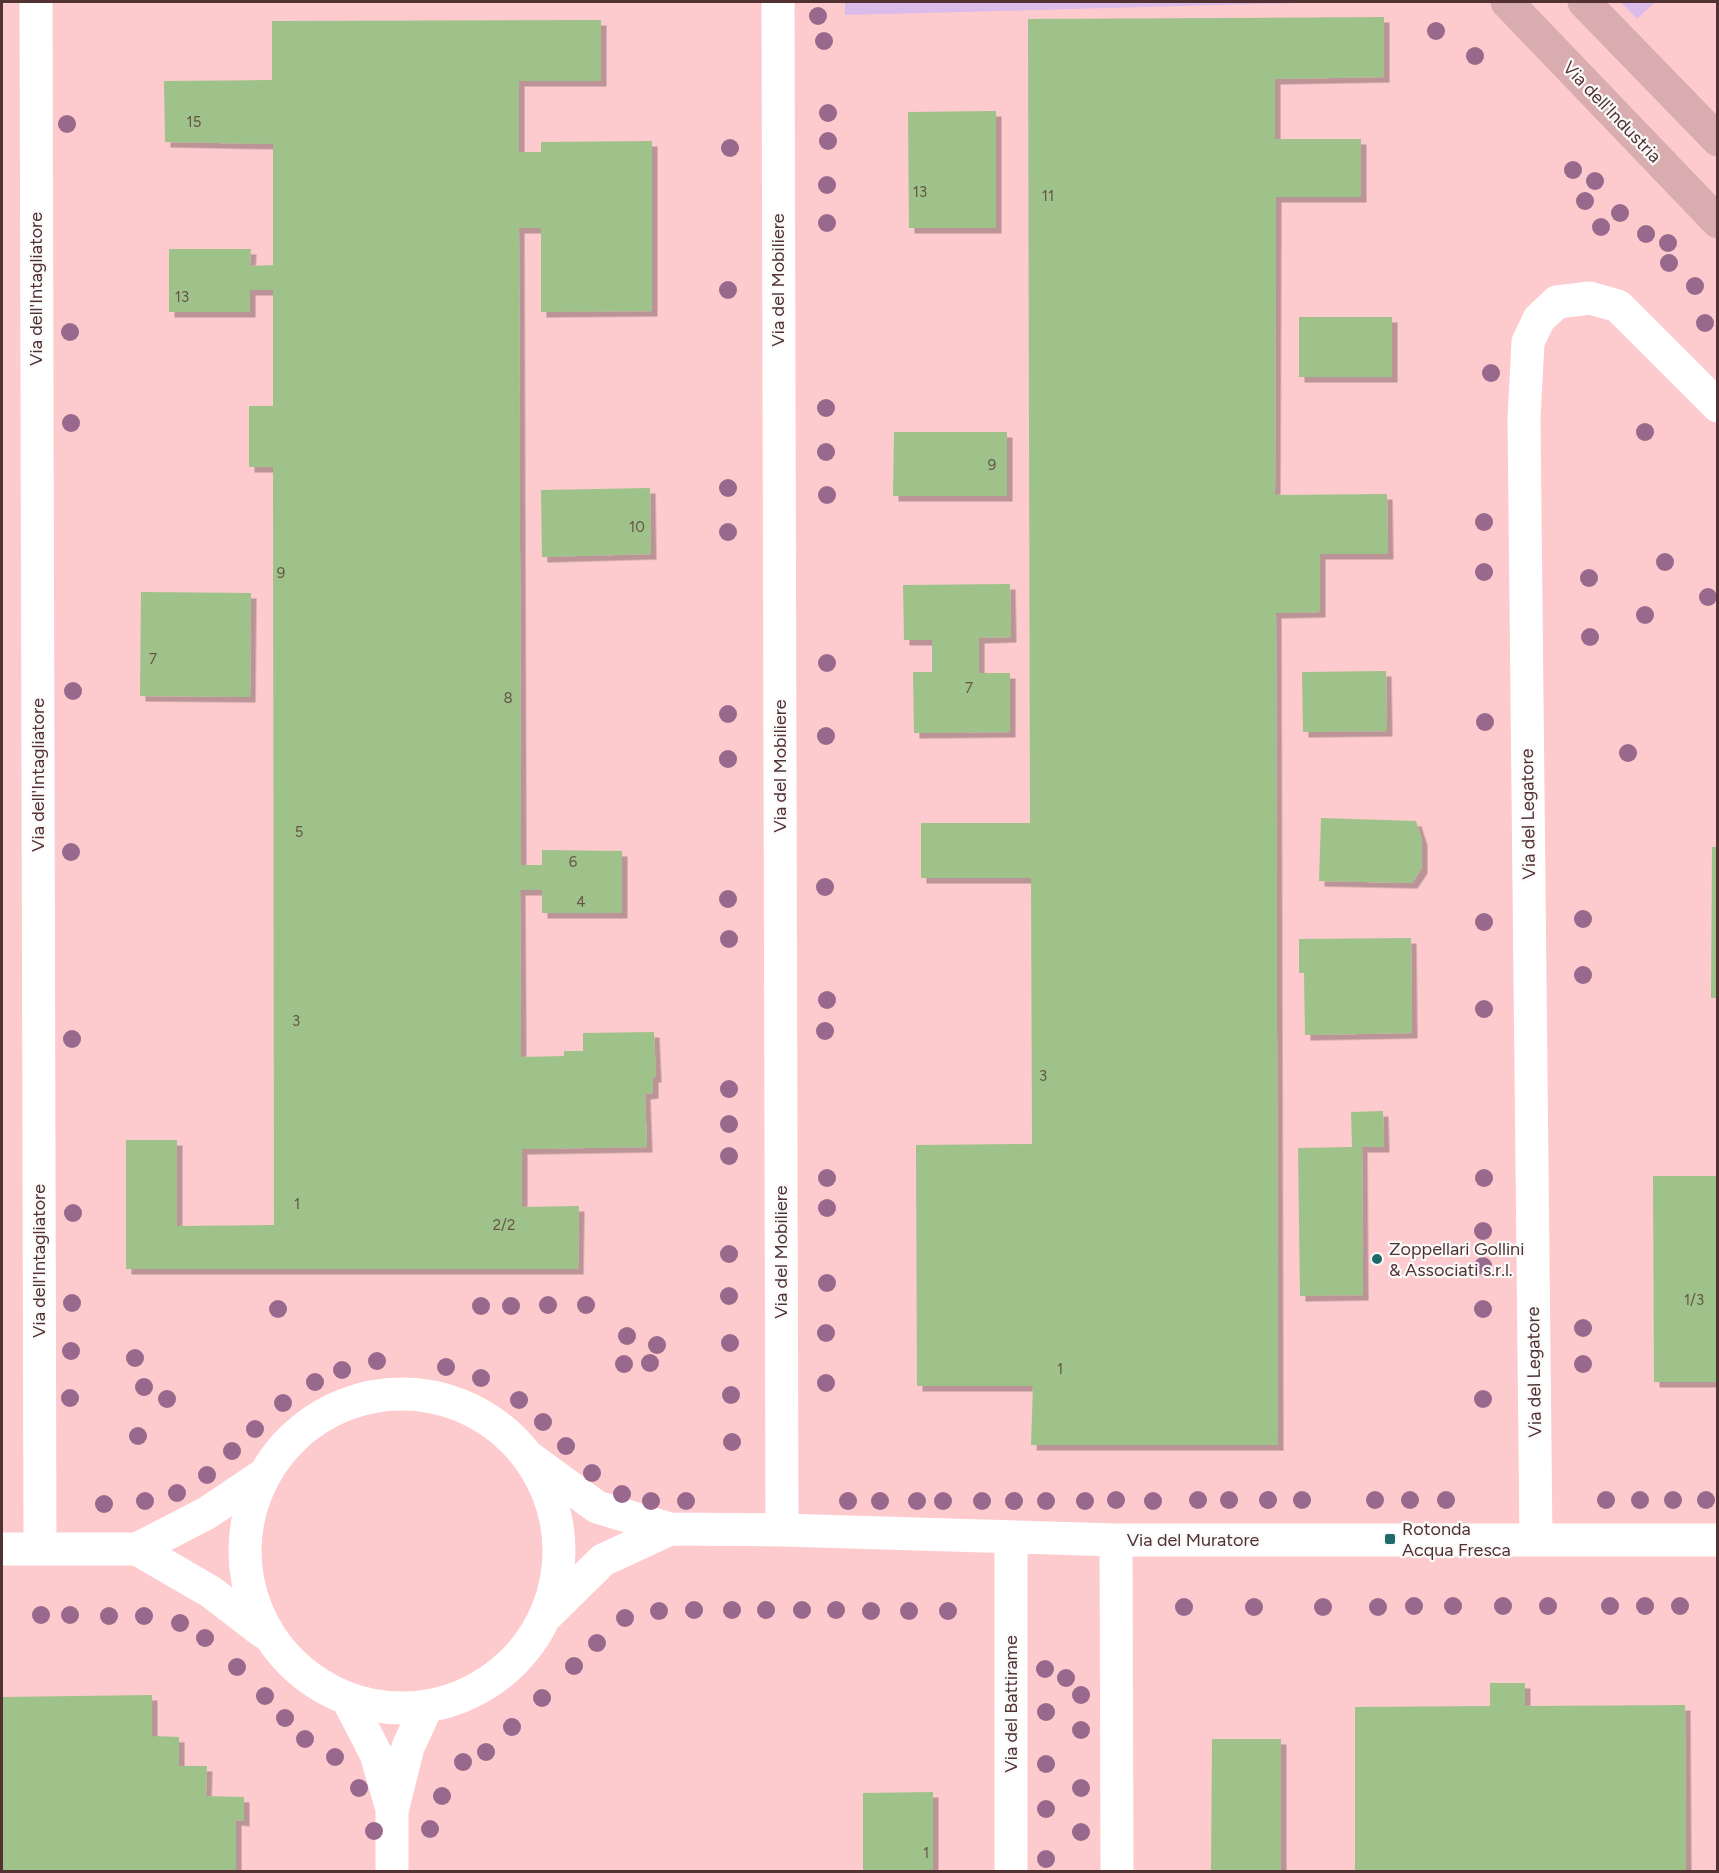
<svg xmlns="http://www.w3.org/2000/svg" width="1719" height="1873" viewBox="0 0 1719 1873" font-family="Figtree,sans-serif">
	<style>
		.green { fill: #dbbbea }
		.building { fill: #9ec289; filter: url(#shadow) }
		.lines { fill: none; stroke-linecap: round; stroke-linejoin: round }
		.minor { stroke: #fff; stroke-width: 33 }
		.primary { stroke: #d9adb0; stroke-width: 33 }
		.tree { fill: #98688d }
		.poi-dot { fill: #1e6a6a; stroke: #fafafa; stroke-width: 2 }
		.labels { text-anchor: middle; stroke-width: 4.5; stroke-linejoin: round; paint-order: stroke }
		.number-label { font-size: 15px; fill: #655548 }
		.street-label { font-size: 18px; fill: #523133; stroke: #fafafa }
		.poi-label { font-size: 18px; fill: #523133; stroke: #fafafa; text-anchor: start }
	</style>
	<defs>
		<filter id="shadow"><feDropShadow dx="5.5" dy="5.5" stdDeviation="0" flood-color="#0004"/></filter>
	</defs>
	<rect width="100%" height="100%" fill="#fdcacd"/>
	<!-- green -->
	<path class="green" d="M845 2H1332L845 15Z
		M1621 2H1655L1637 19Z"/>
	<!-- building -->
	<path class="building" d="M1384 17V77L1275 79V139H1361V197H1276L1275 495 1387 494 1388 554H1320V612L1276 613 1278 1445H1031L1033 1386H917L916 1145 1032 1144 1031 878H921V823H1030L1028 19Z
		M601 20V81H519V152H541V142L652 141V311L541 312V228H519L521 865H542V850L622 851V913H542V890H520L521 1057 564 1056V1051H583V1033L654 1032 656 1077H653V1093L645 1094 647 1147 522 1149V1207L579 1206 578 1269H126V1140H177V1226L274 1225 273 467H249V406H273V290H250V312H169V249H251L250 266 273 265V144L165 142 164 81 272 80V21Z
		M996 111V228H909L908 112Z
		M1299 317H1392V377H1299Z
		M894 432H1007V496H893Z
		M650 488 651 554 542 557 541 490Z
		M1010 584 1011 637 979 638V673H1010V732L914 733 913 672H932V640H904L903 585Z
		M141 592 251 593 250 697 140 696Z
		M1386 671 1387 731 1303 732 1302 672Z
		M1321 818 1416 821 1422 840V868L1412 883 1319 881Z
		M1712 847H1718V998H1711Z
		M1411 938 1412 1033 1305 1035 1304 973H1299V939Z
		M1383 1111 1384 1147H1362L1363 1295 1300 1296 1298 1148 1352 1147 1351 1112Z
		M1653 1176H1718V1382H1654Z
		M1490 1683H1525V1706L1685 1705 1686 1872H1355V1707L1490 1706Z
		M152 1695V1736L179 1737V1766H207L206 1796 244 1797V1821L236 1820V1872H2V1697Z
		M1212 1739H1281V1872H1211Z
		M933 1792V1872H863V1793Z"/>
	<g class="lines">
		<!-- minor -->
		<path class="minor" d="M36 2 40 1549
			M778 2 782 1530
			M245 1551a157 157 0 1 1 314 0a157 157 0 1 1-314 0Z
			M530 1458 597 1507 670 1529 782 1530 1116 1540H1718
			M1536 1539 1524 418 1528 342 1539 319 1557 302 1590 298 1618 306 1718 406
			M1116 1540 1117 1872
			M2 1549H137L207 1513 262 1476
			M137 1549 211 1592 263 1632
			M547 1615 603 1560 670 1529
			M348 1700 376 1754 392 1809
			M392 1872V1811L408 1747 426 1708
			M1011 1872V1537"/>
		<!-- primary -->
		<path class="primary" d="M1507 2 1718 222
			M1584 2 1718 140"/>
	</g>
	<!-- trees -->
	<g class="tree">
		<circle cx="818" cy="16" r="9"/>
		<circle cx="1436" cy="31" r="9"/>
		<circle cx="824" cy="41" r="9"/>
		<circle cx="1475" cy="56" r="9"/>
		<circle cx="828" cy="113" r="9"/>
		<circle cx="67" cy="124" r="9"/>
		<circle cx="828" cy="141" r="9"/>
		<circle cx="730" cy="148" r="9"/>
		<circle cx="1573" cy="170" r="9"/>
		<circle cx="1595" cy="181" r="9"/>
		<circle cx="827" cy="185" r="9"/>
		<circle cx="1585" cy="201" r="9"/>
		<circle cx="1620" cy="213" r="9"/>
		<circle cx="827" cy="223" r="9"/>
		<circle cx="1601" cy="227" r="9"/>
		<circle cx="1646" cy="234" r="9"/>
		<circle cx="1668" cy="243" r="9"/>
		<circle cx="1669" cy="263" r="9"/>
		<circle cx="1695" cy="286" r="9"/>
		<circle cx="728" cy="290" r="9"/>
		<circle cx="1705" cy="323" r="9"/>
		<circle cx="70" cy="332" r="9"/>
		<circle cx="1491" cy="373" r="9"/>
		<circle cx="826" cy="408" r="9"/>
		<circle cx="71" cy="423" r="9"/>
		<circle cx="1645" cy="432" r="9"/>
		<circle cx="826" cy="452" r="9"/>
		<circle cx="728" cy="488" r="9"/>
		<circle cx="827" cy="495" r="9"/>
		<circle cx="1484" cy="522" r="9"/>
		<circle cx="728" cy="532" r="9"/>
		<circle cx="1665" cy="562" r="9"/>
		<circle cx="1484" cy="572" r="9"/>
		<circle cx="1589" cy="578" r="9"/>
		<circle cx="1708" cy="597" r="9"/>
		<circle cx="1645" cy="615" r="9"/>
		<circle cx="1590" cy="637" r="9"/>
		<circle cx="827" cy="663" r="9"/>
		<circle cx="73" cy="691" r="9"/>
		<circle cx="728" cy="714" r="9"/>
		<circle cx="1485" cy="722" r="9"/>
		<circle cx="826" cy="736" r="9"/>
		<circle cx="1628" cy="753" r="9"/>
		<circle cx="728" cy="759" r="9"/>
		<circle cx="71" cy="852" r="9"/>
		<circle cx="825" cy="887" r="9"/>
		<circle cx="728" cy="899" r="9"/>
		<circle cx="1583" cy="919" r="9"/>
		<circle cx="1484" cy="922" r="9"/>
		<circle cx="729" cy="939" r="9"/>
		<circle cx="1583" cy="975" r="9"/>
		<circle cx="827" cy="1000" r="9"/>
		<circle cx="1484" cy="1009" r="9"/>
		<circle cx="825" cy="1031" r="9"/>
		<circle cx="72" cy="1039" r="9"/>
		<circle cx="729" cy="1089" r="9"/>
		<circle cx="729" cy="1124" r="9"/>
		<circle cx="729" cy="1156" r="9"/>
		<circle cx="827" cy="1178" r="9"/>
		<circle cx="1484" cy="1178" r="9"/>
		<circle cx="827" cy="1208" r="9"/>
		<circle cx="73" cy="1213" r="9"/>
		<circle cx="1483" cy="1231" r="9"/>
		<circle cx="729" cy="1254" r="9"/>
		<circle cx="1483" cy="1266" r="9"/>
		<circle cx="827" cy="1283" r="9"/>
		<circle cx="729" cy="1296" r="9"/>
		<circle cx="72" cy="1303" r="9"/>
		<circle cx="548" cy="1305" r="9"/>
		<circle cx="586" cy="1305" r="9"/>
		<circle cx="481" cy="1306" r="9"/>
		<circle cx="511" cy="1306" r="9"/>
		<circle cx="278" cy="1309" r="9"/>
		<circle cx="1483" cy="1309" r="9"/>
		<circle cx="1583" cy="1328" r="9"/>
		<circle cx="826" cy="1333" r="9"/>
		<circle cx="627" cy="1336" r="9"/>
		<circle cx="730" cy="1343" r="9"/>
		<circle cx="657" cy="1345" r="9"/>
		<circle cx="71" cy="1351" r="9"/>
		<circle cx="135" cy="1358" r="9"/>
		<circle cx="377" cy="1361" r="9"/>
		<circle cx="650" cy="1363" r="9"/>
		<circle cx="624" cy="1364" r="9"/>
		<circle cx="1583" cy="1364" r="9"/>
		<circle cx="446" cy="1367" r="9"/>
		<circle cx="342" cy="1370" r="9"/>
		<circle cx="481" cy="1378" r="9"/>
		<circle cx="315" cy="1382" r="9"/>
		<circle cx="826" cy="1383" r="9"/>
		<circle cx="144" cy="1387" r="9"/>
		<circle cx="731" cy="1395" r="9"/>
		<circle cx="70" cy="1398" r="9"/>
		<circle cx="167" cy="1399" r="9"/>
		<circle cx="1483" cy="1399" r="9"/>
		<circle cx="519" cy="1400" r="9"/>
		<circle cx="283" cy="1403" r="9"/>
		<circle cx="543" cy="1422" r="9"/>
		<circle cx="255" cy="1429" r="9"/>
		<circle cx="138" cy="1436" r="9"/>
		<circle cx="732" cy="1442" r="9"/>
		<circle cx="566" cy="1446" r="9"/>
		<circle cx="232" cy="1451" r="9"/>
		<circle cx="592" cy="1473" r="9"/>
		<circle cx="207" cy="1475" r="9"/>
		<circle cx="177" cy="1493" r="9"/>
		<circle cx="622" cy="1494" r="9"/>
		<circle cx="1116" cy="1500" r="9"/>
		<circle cx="1198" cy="1500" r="9"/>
		<circle cx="1229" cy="1500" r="9"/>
		<circle cx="1268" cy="1500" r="9"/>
		<circle cx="1302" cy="1500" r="9"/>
		<circle cx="1375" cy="1500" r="9"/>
		<circle cx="1410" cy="1500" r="9"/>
		<circle cx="1446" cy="1500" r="9"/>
		<circle cx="1606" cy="1500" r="9"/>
		<circle cx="1640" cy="1500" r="9"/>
		<circle cx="1673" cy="1500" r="9"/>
		<circle cx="1706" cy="1500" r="9"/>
		<circle cx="145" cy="1501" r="9"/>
		<circle cx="651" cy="1501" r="9"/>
		<circle cx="686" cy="1501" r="9"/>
		<circle cx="848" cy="1501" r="9"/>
		<circle cx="880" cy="1501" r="9"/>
		<circle cx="917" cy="1501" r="9"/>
		<circle cx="943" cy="1501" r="9"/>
		<circle cx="982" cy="1501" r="9"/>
		<circle cx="1014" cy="1501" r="9"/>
		<circle cx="1046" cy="1501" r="9"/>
		<circle cx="1085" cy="1501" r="9"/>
		<circle cx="1153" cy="1501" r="9"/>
		<circle cx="104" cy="1504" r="9"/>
		<circle cx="1414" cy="1606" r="9"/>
		<circle cx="1453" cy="1606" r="9"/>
		<circle cx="1503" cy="1606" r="9"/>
		<circle cx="1548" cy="1606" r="9"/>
		<circle cx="1610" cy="1606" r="9"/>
		<circle cx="1645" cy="1606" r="9"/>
		<circle cx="1680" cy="1606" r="9"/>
		<circle cx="1184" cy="1607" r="9"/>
		<circle cx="1254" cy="1607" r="9"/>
		<circle cx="1323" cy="1607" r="9"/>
		<circle cx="1378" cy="1607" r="9"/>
		<circle cx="694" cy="1610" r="9"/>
		<circle cx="732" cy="1610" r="9"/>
		<circle cx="766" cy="1610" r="9"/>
		<circle cx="802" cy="1610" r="9"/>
		<circle cx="836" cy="1610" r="9"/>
		<circle cx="659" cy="1611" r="9"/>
		<circle cx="871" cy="1611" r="9"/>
		<circle cx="909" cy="1611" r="9"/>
		<circle cx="948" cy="1611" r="9"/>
		<circle cx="41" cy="1615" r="9"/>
		<circle cx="70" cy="1615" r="9"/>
		<circle cx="109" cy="1616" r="9"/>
		<circle cx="144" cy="1616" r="9"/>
		<circle cx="625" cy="1618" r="9"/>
		<circle cx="180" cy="1623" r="9"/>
		<circle cx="205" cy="1638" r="9"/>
		<circle cx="597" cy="1643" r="9"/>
		<circle cx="574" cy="1666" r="9"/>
		<circle cx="237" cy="1667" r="9"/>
		<circle cx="1045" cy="1669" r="9"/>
		<circle cx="1066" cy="1678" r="9"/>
		<circle cx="1081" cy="1695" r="9"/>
		<circle cx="265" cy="1696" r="9"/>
		<circle cx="542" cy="1698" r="9"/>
		<circle cx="1046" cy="1712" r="9"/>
		<circle cx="285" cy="1718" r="9"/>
		<circle cx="512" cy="1727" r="9"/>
		<circle cx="1081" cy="1730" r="9"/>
		<circle cx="305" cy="1739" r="9"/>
		<circle cx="486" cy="1752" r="9"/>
		<circle cx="335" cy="1757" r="9"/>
		<circle cx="463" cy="1762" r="9"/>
		<circle cx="1046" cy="1764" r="9"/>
		<circle cx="359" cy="1788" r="9"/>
		<circle cx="1081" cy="1788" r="9"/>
		<circle cx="442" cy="1796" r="9"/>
		<circle cx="1046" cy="1809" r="9"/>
		<circle cx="430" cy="1829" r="9"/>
		<circle cx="374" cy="1831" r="9"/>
		<circle cx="1081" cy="1832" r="9"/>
		<circle cx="1046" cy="1859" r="9"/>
	</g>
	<!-- markers -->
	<g class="poi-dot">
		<circle cx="1377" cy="1259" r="6"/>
		<rect x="1384" y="1533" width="12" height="12" rx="3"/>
	</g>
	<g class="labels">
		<!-- number labels -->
		<g class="number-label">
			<text x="194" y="127">15</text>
			<text x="920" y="197">13</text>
			<text x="1048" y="201">11</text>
			<text x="182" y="302">13</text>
			<text x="992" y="470">9</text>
			<text x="637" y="532">10</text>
			<text x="281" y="578">9</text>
			<text x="153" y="664">7</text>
			<text x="969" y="693">7</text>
			<text x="508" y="703">8</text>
			<text x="299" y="837">5</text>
			<text x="573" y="867">6</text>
			<text x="581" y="907">4</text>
			<text x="296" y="1026">3</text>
			<text x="1043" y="1081">3</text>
			<text x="297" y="1209">1</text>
			<text x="504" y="1230">2/2</text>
			<text x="1694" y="1305">1/3</text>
			<text x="1060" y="1374">1</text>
			<text x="926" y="1858">1</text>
		</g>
		<!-- street labels -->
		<g class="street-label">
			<text transform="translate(1612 112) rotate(46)" y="6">Via dell'Industria</text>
			<text transform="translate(778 280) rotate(-90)" y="6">Via del Mobiliere</text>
			<text transform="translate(36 289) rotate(-90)" y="6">Via dell'Intagliatore</text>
			<text transform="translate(780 766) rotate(-90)" y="6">Via del Mobiliere</text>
			<text transform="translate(38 775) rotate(-90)" y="6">Via dell'Intagliatore</text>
			<text transform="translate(1528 814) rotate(-91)" y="6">Via del Legatore</text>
			<text transform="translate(781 1252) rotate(-90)" y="6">Via del Mobiliere</text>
			<text transform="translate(39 1261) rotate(-90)" y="6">Via dell'Intagliatore</text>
			<text transform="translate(1534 1372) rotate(-91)" y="6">Via del Legatore</text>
			<text x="1193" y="1546">Via del Muratore</text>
			<text transform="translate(1011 1704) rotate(-90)" y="6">Via del Battirame</text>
		</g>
		<!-- poi labels -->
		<g class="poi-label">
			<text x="1389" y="1255">Zoppellari Gollini<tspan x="1389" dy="21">&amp; Associati s.r.l.</tspan></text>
			<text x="1402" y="1535">Rotonda<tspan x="1402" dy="21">Acqua Fresca</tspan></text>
		</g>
	</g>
	<!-- border -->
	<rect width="1719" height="1873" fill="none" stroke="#523133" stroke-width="6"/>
</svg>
